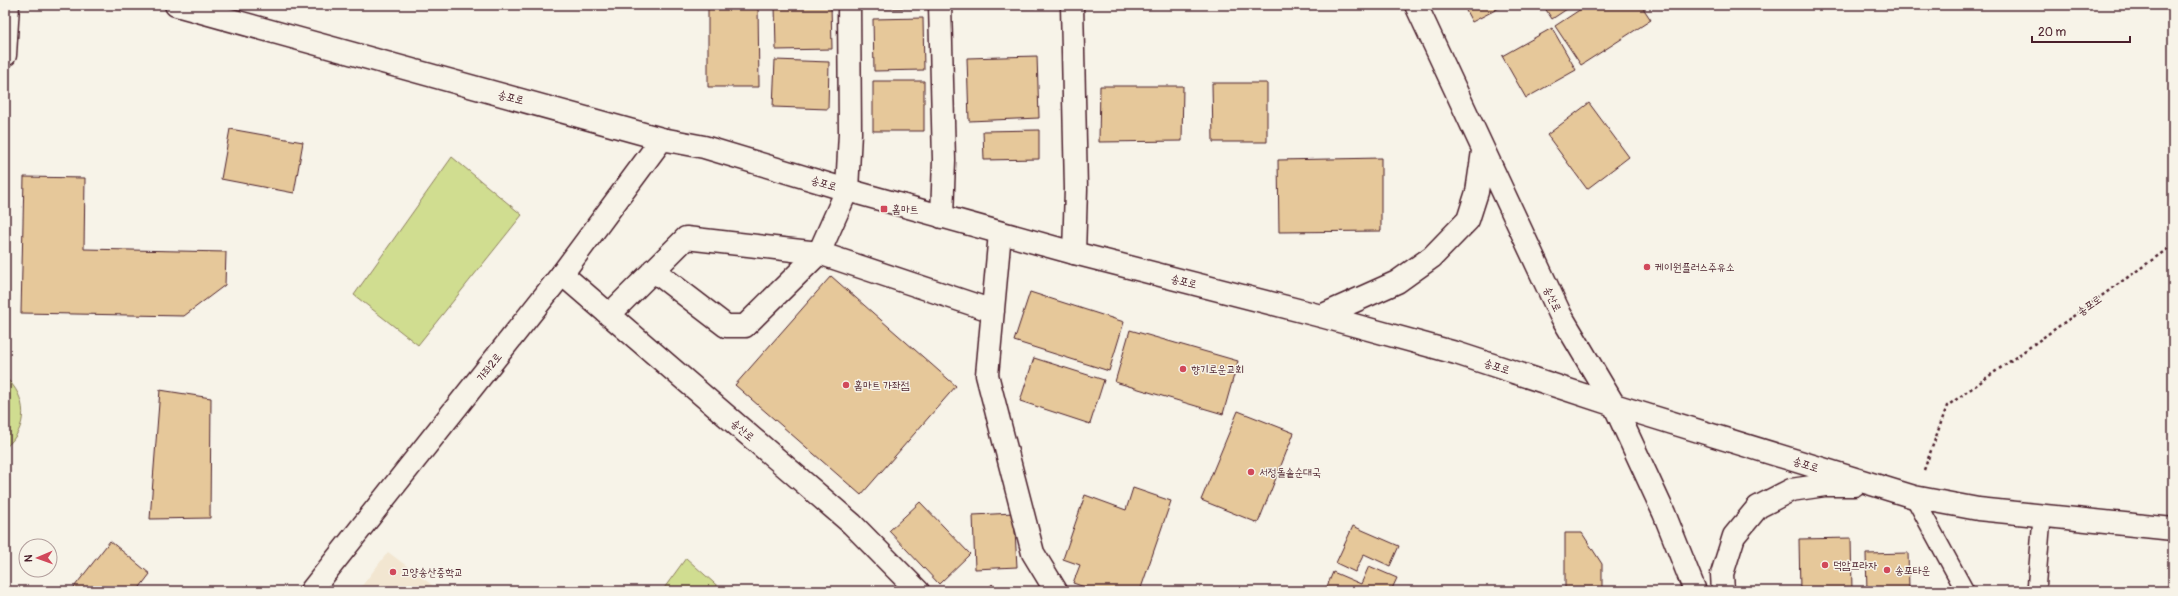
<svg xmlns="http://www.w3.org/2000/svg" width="2178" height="596" viewBox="0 0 2178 596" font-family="Pangolin,'Poor Story',sans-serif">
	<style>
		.built { fill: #f2e6d1 }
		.green { fill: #d0dd90; stroke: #8d7e5e }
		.building { fill: #e6c89a; stroke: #4a1f2b }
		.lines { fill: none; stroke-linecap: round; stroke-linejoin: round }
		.lane-casing { stroke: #4a1f2b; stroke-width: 20 }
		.street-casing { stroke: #4a1f2b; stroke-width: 25 }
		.secondary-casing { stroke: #4a1f2b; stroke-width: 25 }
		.path { stroke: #4a1f2b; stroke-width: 2.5; stroke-dasharray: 3 3; stroke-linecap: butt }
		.lane { stroke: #f7f3e8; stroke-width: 17 }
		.street { stroke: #f7f3e8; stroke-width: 22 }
		.secondary { stroke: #f7f3e8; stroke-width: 22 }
		.poi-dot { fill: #d1495b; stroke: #f7f3e8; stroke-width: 1.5 }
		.labels { text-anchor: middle; stroke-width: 3; stroke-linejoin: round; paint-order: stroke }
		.street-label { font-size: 11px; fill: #4a1f2b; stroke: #f7f3e8 }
		.poi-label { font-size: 11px; fill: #4a1f2b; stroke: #f7f3e8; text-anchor: start }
	</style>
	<rect width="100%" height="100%" fill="#f7f3e8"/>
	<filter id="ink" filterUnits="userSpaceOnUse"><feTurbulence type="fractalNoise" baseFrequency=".025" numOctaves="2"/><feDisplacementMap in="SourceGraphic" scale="8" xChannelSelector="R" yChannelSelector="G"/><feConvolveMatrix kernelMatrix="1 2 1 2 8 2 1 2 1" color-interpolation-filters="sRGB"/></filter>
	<g filter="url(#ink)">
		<!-- built -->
		<path class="built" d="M388 552 440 591H358Z"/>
		<!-- green -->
		<path class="green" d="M452 157 522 215 418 345 354 295Z
			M5 377C28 397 29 428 5 448Z
			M686 558 723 591H662Z"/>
		<!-- building -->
		<path class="building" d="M708 5H758L759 87H708Z
			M775 5H831L832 49 776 50Z
			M874 5H925V8L874 9Z
			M971 5H1035V8L971 9Z
			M1463 5H1505L1472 22Z
			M1543 5H1573L1552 19Z
			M1587 5H1641L1651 20 1581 65 1555 26Z
			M923 18 924 70 874 71 873 19Z
			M1552 28 1576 70 1526 98 1502 56Z
			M1037 56 1039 118 969 121 967 58Z
			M775 60 829 62 828 109 773 107Z
			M873 81H924V131H873Z
			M1212 83H1267V142H1213Z
			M1100 86H1183L1182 141 1099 142Z
			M1589 103 1629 157 1587 189 1547 135Z
			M230 129 303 142 294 193 221 179Z
			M1039 130V159L984 160 983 131Z
			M1381 158V231L1279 232 1278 160Z
			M24 177 85 178 84 249 226 252 225 285 184 316 21 313Z
			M831 276 956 386 861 495 735 385Z
			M1030 292 1124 322 1109 371 1014 341Z
			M1130 330 1238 361 1223 414 1115 382Z
			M1034 358 1104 380 1090 424 1020 401Z
			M160 390 211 398 210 518 150 519Z
			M1238 411 1294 433 1258 523 1201 500Z
			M1133 488 1171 501 1140 591H1096L1073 583 1080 565 1063 559 1085 495 1126 510Z
			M920 502 970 554 939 584 889 531Z
			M1014 513 1017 567 975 569 973 515Z
			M1353 526 1399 546 1390 566 1364 554 1355 572 1336 563Z
			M1565 533H1582L1602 564V591H1565Z
			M1851 538 1852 591H1800L1799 539Z
			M110 541 150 574 137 591H71Z
			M1908 553 1909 587 1915 591H1867L1866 554Z
			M1369 566 1397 578 1391 591H1325L1333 572 1361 584Z
			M992 584 999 591H986Z"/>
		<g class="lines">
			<defs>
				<path id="lane" d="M1914 497 1965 591
					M2036 591 2042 517"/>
				<path id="street" d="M940 5 944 160 942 217
					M1072 5 1076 189 1074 253
					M5 55 8 5
					M1000 233 987 375 1033 553 1056 591
					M653 270 726 326H745L819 253 847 190 850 133 849 5
					M562 274 852 524 918 591
					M609 315 686 238 819 253 993 311"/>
				<path id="secondary" d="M176 5 662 139 704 147 847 190 1074 253 1321 316 1456 353 1614 405 1914 497 1978 509 2173 529
					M1416 5 1560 314 1614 405 1664 513 1695 591
					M1321 316 1397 282 1432 257 1468 220 1477 192 1483 151
					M311 591 562 274 662 139
					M1723 591 1722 574 1734 536 1758 507 1791 490 1825 485H1854"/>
			</defs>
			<!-- lane casing -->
			<use href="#lane" class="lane-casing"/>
			<!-- street casing -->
			<use href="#street" class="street-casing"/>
			<!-- secondary casing -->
			<use href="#secondary" class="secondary-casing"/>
			<!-- path -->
			<path class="path" d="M1924 470 1947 406 2173 245"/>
			<!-- lane -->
			<use href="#lane" class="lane"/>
			<!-- street -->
			<use href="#street" class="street"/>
			<!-- secondary -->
			<use href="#secondary" class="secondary"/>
		</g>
	</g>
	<!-- markers -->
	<g class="poi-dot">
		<rect x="880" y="205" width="8" height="8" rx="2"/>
		<circle cx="1647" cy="267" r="4"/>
		<circle cx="1183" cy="369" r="4"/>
		<circle cx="846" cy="385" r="4"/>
		<circle cx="1251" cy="472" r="4"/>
		<circle cx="1825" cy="565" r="4"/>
		<circle cx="1887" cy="570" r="4"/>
		<circle cx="393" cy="572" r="4"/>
	</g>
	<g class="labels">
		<!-- street labels -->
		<g class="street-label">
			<text transform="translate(511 97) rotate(15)" y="4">송포로</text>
			<text transform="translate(824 183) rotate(17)" y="4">송포로</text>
			<text transform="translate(1184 281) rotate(14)" y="4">송포로</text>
			<text transform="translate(1553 299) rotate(64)" y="4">송산로</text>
			<text transform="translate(2089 305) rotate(-35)" y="4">송포로</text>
			<text transform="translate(1497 366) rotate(18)" y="4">송포로</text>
			<text transform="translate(489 367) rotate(-52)" y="4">가좌2로</text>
			<text transform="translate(743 430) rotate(41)" y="4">송산로</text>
			<text transform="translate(1806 464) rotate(18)" y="4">송포로</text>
		</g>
		<!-- poi labels -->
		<g class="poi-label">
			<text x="892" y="213">홈마트</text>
			<text x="1655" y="271">케이원플러스주유소</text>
			<text x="1191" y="373">향기로운교회</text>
			<text x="854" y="389">홈마트 가좌점</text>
			<text x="1259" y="476">서정돌솥순대국</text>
			<text x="1833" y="569">덕암프라자</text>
			<text x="1895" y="574">송포타운</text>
			<text x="401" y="576">고양송산중학교</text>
		</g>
	</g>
	<!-- margin -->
	<rect width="2178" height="596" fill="none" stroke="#f7f3e8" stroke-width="20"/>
	<rect x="10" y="10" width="2158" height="576" fill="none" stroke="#4a1f2b" stroke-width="1.5" filter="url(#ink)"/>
	<!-- north arrow -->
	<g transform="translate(38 558) rotate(268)"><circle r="19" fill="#f7f3e8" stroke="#b29e9c"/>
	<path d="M0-3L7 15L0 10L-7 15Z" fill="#d1495b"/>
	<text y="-6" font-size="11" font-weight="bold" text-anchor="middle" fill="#4a1f2b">N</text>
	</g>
	<!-- scale -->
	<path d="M2032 36v6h98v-6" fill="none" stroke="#4a1f2b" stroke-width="2"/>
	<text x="2038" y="36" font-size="12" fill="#4a1f2b" stroke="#f7f3e8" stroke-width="3" paint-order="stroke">20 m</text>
</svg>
